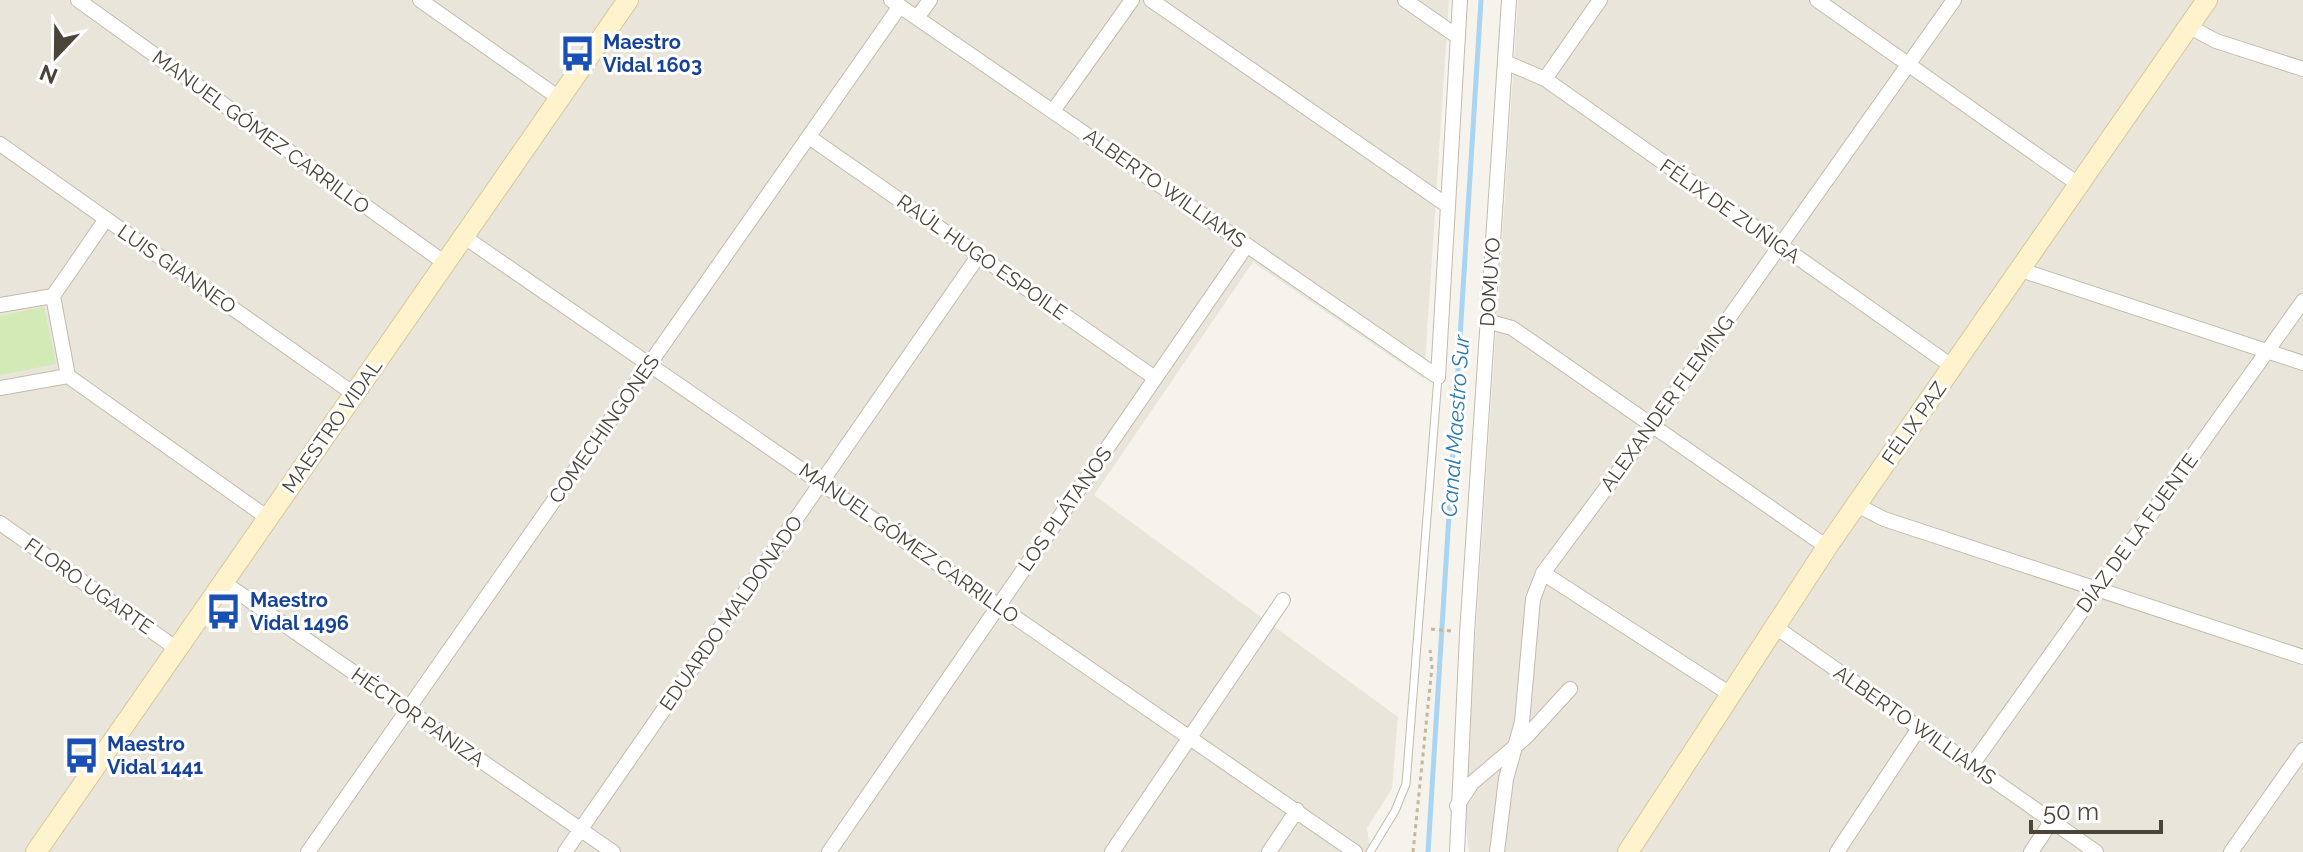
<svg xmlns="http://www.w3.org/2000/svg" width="2303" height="852" viewBox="0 0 2303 852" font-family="Raleway,sans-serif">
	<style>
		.residential { fill: #eae5da }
		.green { fill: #d2eab5 }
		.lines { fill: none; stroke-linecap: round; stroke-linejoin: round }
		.stream { stroke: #a9d4f2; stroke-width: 5 }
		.service-casing { stroke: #c2bbae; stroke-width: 9 }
		.minor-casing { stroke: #c2bbae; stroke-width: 16 }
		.secondary-casing { stroke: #d6c79b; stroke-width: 22 }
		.path { stroke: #c4b79f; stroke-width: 3; stroke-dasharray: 4 4; stroke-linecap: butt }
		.service { stroke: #fff; stroke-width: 7 }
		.minor { stroke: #fff; stroke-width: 14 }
		.secondary { stroke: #fff3cd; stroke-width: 20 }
		.labels { text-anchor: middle; stroke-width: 6; stroke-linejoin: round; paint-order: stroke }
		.transit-label { font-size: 20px; font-weight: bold; fill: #164399; stroke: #fff; text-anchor: start }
		.street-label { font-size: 20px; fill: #4b4439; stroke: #fff }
		.water-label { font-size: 22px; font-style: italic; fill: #2e7ab2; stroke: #fff }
	</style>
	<rect width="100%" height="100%" fill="#f6f3ec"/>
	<!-- residential -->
	<path class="residential" d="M0 0H1449L1424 379 1253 262 1094 495 1398 717 1392 789 1367 828 1371 852H0Z
		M1518 0H2303V852H1469L1458 764 1475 643Z"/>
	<!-- green -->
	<path class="green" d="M44 307 56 364 0 375V316Z"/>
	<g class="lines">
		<!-- stream -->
		<path class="stream" d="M1428 852 1481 0"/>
		<defs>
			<path id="service" d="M1370 852 1395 811 1406 784 1438 377"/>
			<path id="minor" d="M78 0 445 263
				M420 0 559 98
				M891 0 1438 377
				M1151 0 1448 206
				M1405 0 1458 37
				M1817 0 2078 184
				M917 18 930 0
				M2188 26 2216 41 2303 69
				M1505 62 1545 79 1953 367
				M1545 79 1600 0
				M1053 111 1132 0
				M809 137 1155 378
				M0 144 354 394
				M463 236 1355 852
				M2021 270 2303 363
				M53 296 106 219
				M0 305 53 296 68 376 268 518
				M1487 321 1512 328 1827 547
				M1438 377 1460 0
				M0 388 68 376
				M1857 505 1884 519 2303 657
				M0 523 177 649
				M1543 573 1730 694
				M223 582 613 852
				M1774 626 2096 852
				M1972 765 2303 301
				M1457 806 1472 783 1525 738 1570 689
				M308 852 900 6
				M565 852 979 255
				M829 852 1247 245
				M1112 852 1283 600
				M1269 852 1297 810
				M1457 852 1467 634 1509 0
				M1497 852 1506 779 1522 722 1533 599 1543 573 1653 425 1954 0
				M1837 852 1919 728
				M2031 852 2051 822
				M2231 852 2303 750"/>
			<path id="secondary" d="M36 852 628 0
				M1628 852 1827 547 2207 0"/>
		</defs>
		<!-- service casing -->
		<use href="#service" class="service-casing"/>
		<!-- minor casing -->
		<use href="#minor" class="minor-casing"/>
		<!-- secondary casing -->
		<use href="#secondary" class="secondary-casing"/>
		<!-- path -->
		<path class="path" d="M1431 629 1451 631
			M1413 852 1432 667 1430 650"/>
		<!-- service -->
		<use href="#service" class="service"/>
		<!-- minor -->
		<use href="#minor" class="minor"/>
		<!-- secondary -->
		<use href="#secondary" class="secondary"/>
	</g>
	<!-- icons -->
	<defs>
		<symbol id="bus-bare" viewBox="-9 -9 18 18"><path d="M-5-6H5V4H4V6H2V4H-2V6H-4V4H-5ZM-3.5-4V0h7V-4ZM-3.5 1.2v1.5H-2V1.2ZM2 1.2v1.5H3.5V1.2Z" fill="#1a4fb4" stroke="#fff" stroke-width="2.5" paint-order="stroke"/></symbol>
	</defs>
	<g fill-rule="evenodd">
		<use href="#bus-bare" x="552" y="28" width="51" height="51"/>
		<use href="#bus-bare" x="198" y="586" width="51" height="51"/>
		<use href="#bus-bare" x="56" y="730" width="51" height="51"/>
	</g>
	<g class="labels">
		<!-- transit labels -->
		<g class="transit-label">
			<text x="603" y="49">Maestro<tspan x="603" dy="23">Vidal 1603</tspan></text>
			<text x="250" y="607">Maestro<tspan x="250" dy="23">Vidal 1496</tspan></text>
			<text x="107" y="751">Maestro<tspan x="107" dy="23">Vidal 1441</tspan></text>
		</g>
		<!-- street labels -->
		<g class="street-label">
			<text transform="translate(261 132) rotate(36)" y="7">MANUEL GÓMEZ CARRILLO</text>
			<text transform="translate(1165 188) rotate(35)" y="7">ALBERTO WILLIAMS</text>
			<text transform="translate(1730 211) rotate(35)" y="7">FÉLIX DE ZUÑIGA</text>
			<text transform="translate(982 257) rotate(35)" y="7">RAÚL HUGO ESPOILE</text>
			<text transform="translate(177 269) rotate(35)" y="7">LUIS GIANNEO</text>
			<text transform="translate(1490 282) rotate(-86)" y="7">DOMUYO</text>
			<text transform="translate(1667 403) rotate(-54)" y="7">ALEXANDER FLEMING</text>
			<text transform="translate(1914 423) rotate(-55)" y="7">FÉLIX PAZ</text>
			<text transform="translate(332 426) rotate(-55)" y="7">MAESTRO VIDAL</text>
			<text transform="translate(604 429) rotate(-55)" y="7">COMECHINGONES</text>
			<text transform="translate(1065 509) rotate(-55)" y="7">LOS PLÁTANOS</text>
			<text transform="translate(2137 533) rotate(-54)" y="7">DÍAZ DE LA FUENTE</text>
			<text transform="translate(909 543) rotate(35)" y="7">MANUEL GÓMEZ CARRILLO</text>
			<text transform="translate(89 586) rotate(35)" y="7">FLORO UGARTE</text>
			<text transform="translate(731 613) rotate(-55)" y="7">EDUARDO MALDONADO</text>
			<text transform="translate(418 717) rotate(35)" y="7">HÉCTOR PANIZA</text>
			<text transform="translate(1915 725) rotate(35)" y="7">ALBERTO WILLIAMS</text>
		</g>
		<!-- water labels -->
		<g class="water-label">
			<text transform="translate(1455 426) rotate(-86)" y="8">Canal Maestro Sur</text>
		</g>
	</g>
	<!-- north arrow -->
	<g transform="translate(56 56) rotate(202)" stroke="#ffffff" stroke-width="6" paint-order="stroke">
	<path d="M0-6L14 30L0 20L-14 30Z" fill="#4b4439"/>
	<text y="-12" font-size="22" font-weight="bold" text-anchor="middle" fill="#4b4439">N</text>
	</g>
	<!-- scale -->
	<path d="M2031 820v12h130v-12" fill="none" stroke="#4b4439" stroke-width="4"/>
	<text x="2043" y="820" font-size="24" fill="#4b4439" stroke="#ffffff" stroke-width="6" paint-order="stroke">50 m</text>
</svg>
